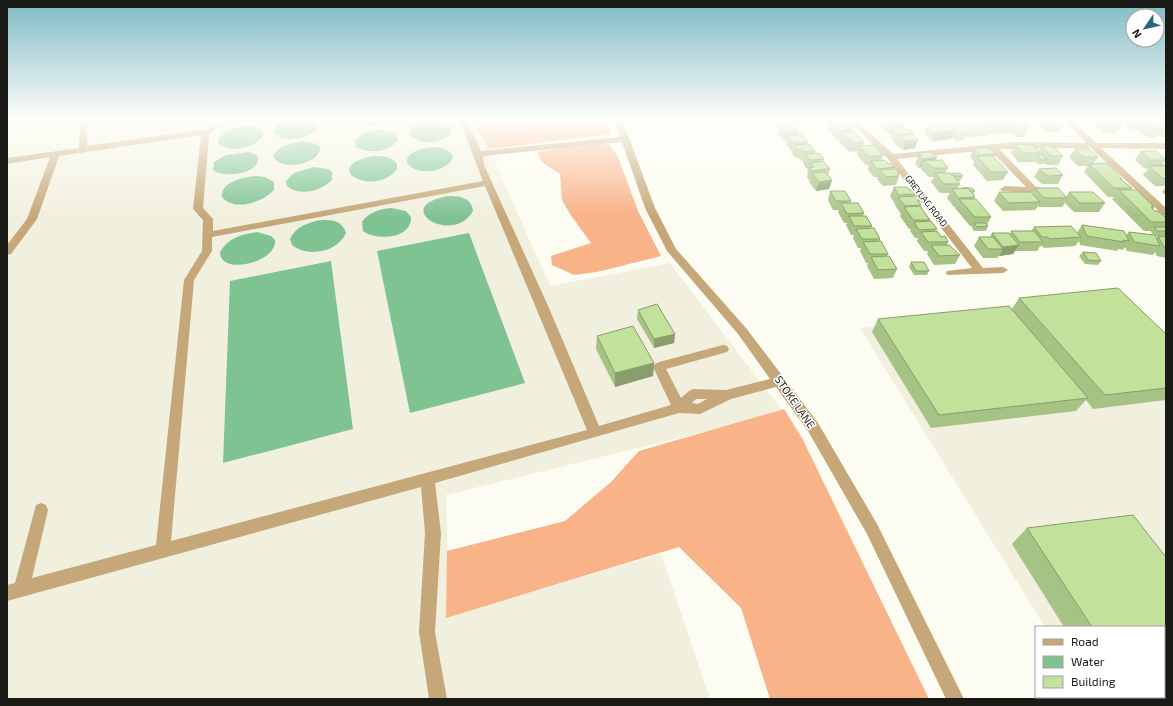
<svg xmlns="http://www.w3.org/2000/svg" width="1173" height="706" viewBox="0 0 1173 706" font-family="'Exo 2',sans-serif">
	<style>
		.built { fill: #f1f0df }
		.forest { fill: #f8b388 }
		.water { fill: #7fc393 }
		.lines { fill: none; stroke-linecap: round; stroke-linejoin: round }
		.minor { fill: #c5a779; fill-rule: evenodd }
		.wall { fill: #a7c285 }
		.shaded-wall { fill: #889e6c }
		.building { fill: #c2e19b; stroke: #889e6c }
		.labels { text-anchor: middle; stroke-width: 3; stroke-linejoin: round; paint-order: stroke }
		.far-street-label { font-size: 9px; fill: #191915; stroke: #fff }
		.street-label { font-size: 11px; fill: #191915; stroke: #fff }
	</style>
	<rect width="100%" height="100%" fill="#fdfcf2"/>
	<!-- built -->
	<path class="built" d="M7 119H471L489 149 550 286 670 263 781 409 728 426 446 495 449 616 661 554 710 699H7Z
		M1109 295 1166 351V699H1090L1089 697H1164V627H1045L860 328Z"/>
	<!-- forest -->
	<path class="forest" d="M471 119H605L611 134 489 149Z
		M595 143 610 145 618 157 638 211 661 256 597 272 574 275 552 265 551 256 591 243 570 214 562 200 560 174 543 163 537 152Z
		M784 409 802 438 929 699H770L741 608 679 547 446 618 447 551 565 521 611 482 639 451Z"/>
	<!-- water -->
	<path class="water" d="M294 119 314 120 318 125C313 140 284 143 274 133 273 123 286 120 294 119Z
		M355 119H393C384 126 362 131 355 119Z
		M432 121 450 125 452 131C445 144 420 146 410 135 409 124 423 122 432 121Z
		M239 127C247 126 259 124 264 133 259 148 229 154 218 143 219 132 230 130 239 127Z
		M378 129 396 133 398 140C389 153 368 154 356 147L355 140 363 133Z
		M302 141 310 142 320 146C323 164 278 173 273 155L281 147Z
		M435 147C443 148 451 149 453 158 445 173 417 176 407 163 406 150 425 148 435 147Z
		M249 152 258 156C262 174 224 179 213 170L214 162 226 155Z
		M373 156C383 156 391 156 397 164V169C374 199 317 167 373 156Z
		M314 167 328 169 332 172V180C321 191 300 197 287 186L286 181 294 173Z
		M256 176 265 177 274 182V190C263 202 234 212 222 197 221 181 244 177 256 176Z
		M449 196C460 196 472 198 473 211 453 247 388 206 449 196Z
		M391 208 406 211 411 217C412 239 376 241 363 231L362 222C369 212 379 209 391 208Z
		M322 220C334 220 342 221 346 233 338 252 308 258 292 245L290 239C296 226 309 222 322 220Z
		M257 232 271 236 275 240C277 263 220 276 220 252 228 238 242 234 257 232Z
		M469 233 525 383 410 413 377 251Z
		M331 261 353 429 223 463 230 281Z"/>
	<g class="lines">
		<!-- minor -->
		<path class="minor" d="M80 119H88L87 146 206 129C220 118 245 119 262 119L258 121 217 128 209 135 203 208 213 219V231L483 181 459 119H467L481 151 620 137 614 119H622L655 208 676 249 746 328 818 423 877 524 964 699H946L867 534 808 431 776 387 731 399 700 414 679 413 435 483 441 533 435 632 447 699H429L419 632 425 533 421 487 7 601V585L15 583 36 505 41 503 46 505 48 510 32 578 156 545 184 280 202 251 203 220 193 209 201 135 59 156 37 219 11 254 7 255V245L27 219 50 157 7 164V158L79 148ZM622 142 645 208 667 251 738 334 770 379 726 390 693 389 689 391 681 398 666 369 727 352 729 349 727 346 723 345 659 362 655 364 653 367 671 405 599 426 549 308 484 165 483 156ZM485 186 587 430 171 541 194 280 212 251V237ZM696 399H707L698 404 692 403Z
			M847 119H855L893 154 1015 142 1086 143 1063 119H1071L1096 143H1166V149L1101 148 1166 208V216L1163 215 1091 148 999 149 1036 187 1041 188 1043 190 1038 193 1002 191 1000 189 1005 186 1026 187 990 150 897 159 983 268 1003 267 1008 270 1003 273 947 275 946 273 947 271 972 268 888 159Z"/>
	</g>
	<!-- wall -->
	<path class="wall" d="M883 119H898L904 124 903 127 913 133V135L918 140 915 148 903 150 895 144V143L890 136 891 134H889L880 126Z
		M985 119 1011 124 1012 121 1029 127 1024 137H1017L1009 131 1008 133 988 134 986 136 966 137H965L964 140 956 141 952 137 951 139 932 141 924 133 928 125H950L951 124 963 125 964 123 984 122Z
		M1032 119H1059L1064 124 1059 132H1045L1038 125 1041 121 1033 120Z
		M1084 119H1115L1122 125 1116 133H1102L1094 125 1096 122H1087Z
		M1127 120 1138 125 1135 129H1130L1124 124Z
		M1143 120 1156 124 1158 121 1166 120V137H1162L1159 134 1157 137 1149 138 1135 129 1141 121H1142Z
		M830 121 852 129V131L864 142 863 146 883 155 881 160 895 167 894 169 899 173V176L896 185 883 186 877 179 878 177H874L868 170 869 165H866L857 155 858 151 849 152 839 141 840 139 837 140 828 129Z
		M780 127 799 132 798 135 808 142 807 144 815 151 814 153 824 159 823 161 830 169 828 175 832 180 829 189 816 191 809 182 810 180H809L807 177 808 172 807 171 808 169H807L803 163V160L801 161 799 158H796L792 154 793 152H792L786 144 787 141H785L778 135Z
		M1015 144 1038 152 1041 146 1063 156 1058 165H1046L1044 163V164H1038L1035 161V162H1018L1011 153Z
		M974 148 996 154 994 158 1008 172 1003 180 987 181 973 165 974 162 970 157Z
		M1075 149 1098 157 1094 163 1122 179H1121L1132 188 1131 190 1154 207 1153 208 1155 211 1166 218V236H1155L1156 238 1158 236 1166 237V258L1157 256 1155 252 1153 255 1127 251 1125 247 1123 250 1118 249 1117 251 1080 245 1079 241 1075 246 1044 248 1042 246H1040L1037 251H1015L1013 254 999 256 997 258H983L974 246 979 237H990L992 233 1010 234 1011 231H1031L1034 227 1077 233 1082 225 1126 235 1129 232 1154 235 1151 232V231H1144L1112 199 1114 197H1108L1084 172 1088 166H1078L1069 157Z
		M1141 151 1166 160 1162 165H1166V186H1155L1143 175 1148 169 1144 168 1135 160Z
		M919 153 936 160 948 168 945 173 963 176 960 181H957L960 184 957 189 975 191 973 195 975 197 974 199 991 217 987 225 988 226 986 231H974L972 228V226H970L955 208 956 207H954L947 198 950 193H940L931 182 934 177H929L921 169V167L919 168 915 164Z
		M1039 169 1063 175 1058 184H1042L1034 177Z
		M894 187 909 190 916 194 915 196 921 200 919 203 921 205 920 207 930 220 929 221 937 229 935 231 948 242 947 245 960 255 955 264 934 265 927 254 928 251H924L917 241 918 238H915L910 231 911 229H909L900 216 901 214 895 205V204L890 196Z
		M1166 187V196L1162 192Z
		M1035 188 1066 197 1069 192 1105 203 1099 212H1074L1065 203 1062 207H1039L1038 206 1035 210 1003 211 994 201 999 192 1033 193Z
		M830 191 851 201 850 203 864 213 863 216 872 226 871 228 880 239 879 242 888 254 887 256 897 269 893 278 874 279 867 266 868 263H866L860 251 861 248H858L853 238 854 235H851L846 225 847 223H844L838 212 839 210H833L828 200Z
		M1083 252 1101 261 1098 265 1085 264 1079 256Z
		M911 262 929 271 927 275H914L909 267Z
		M1019 298 1166 334V400L1093 409 1086 400 1076 411 931 428 872 332 878 319 1012 309Z
		M638 310 675 334 674 343 654 348 637 319Z
		M597 336 654 363 653 376 615 387 596 349Z
		M1027 528 1166 557V638H1164V627H1064L1012 544Z"/>
	<!-- shaded-wall -->
	<path class="shaded-wall" d="M904 124 901 133 893 128 891 134H889L892 126Z
		M955 130 951 139 932 141 935 132Z
		M913 133 910 141 918 140 915 148 903 150 906 141 898 136 895 143 898 135Z
		M937 157 934 166 924 161 921 167 919 168 923 159Z
		M832 180 829 189 816 191 819 182Z
		M1019 245 1013 254 999 256 1003 249H1001L1003 247Z
		M675 334 674 343 654 348V339Z
		M654 363 653 376 615 387V373Z"/>
	<!-- building -->
	<path class="building" d="M885 119H898L904 124 892 126Z
		M985 119H1005L1012 125 992 126Z
		M1045 119H1059L1064 124H1050Z
		M1101 119H1115L1122 125H1107Z
		M1148 119 1150 121H1145L1143 120Z
		M843 120 845 122H849L853 127H850L853 130 840 131 830 121Z
		M1127 120H1132L1138 125H1133Z
		M1166 120V127L1158 121Z
		M1012 121H1022L1029 127H1027L1028 128 1021 129Z
		M1141 121H1152L1163 129H1154Z
		M984 122 990 128 970 129 964 123Z
		M961 123 968 130H966L968 132H960L951 124Z
		M949 124 955 130 935 132 928 125Z
		M794 126 799 132 787 133 780 127Z
		M906 127 913 133 898 135 893 128Z
		M854 131 864 142 852 143 842 132Z
		M801 134 808 142 794 143 788 136Z
		M912 134 918 140 906 141 898 136Z
		M809 144 815 151 803 152 801 149 798 150 795 145Z
		M1015 144 1032 145 1040 153H1023Z
		M873 145 883 155 870 157 860 146Z
		M1041 146H1050L1055 148 1063 156H1051Z
		M974 148H990L996 154 980 155Z
		M1075 149H1089L1098 157H1083Z
		M1141 151H1156L1166 160H1150Z
		M931 152 937 157 923 159 918 155H921L919 153Z
		M819 153 824 159 810 160 805 154Z
		M1039 154H1041L1046 160H1041L1038 156Z
		M977 156H993L1008 172H991Z
		M885 160 889 164H891L895 167 877 169 871 161Z
		M942 160 948 168H933L924 161Z
		M823 161 830 169 812 171 809 168 814 167 810 163Z
		M1107 163 1122 179H1120L1132 188H1114L1089 164Z
		M1154 165H1166V168L1165 166H1156Z
		M1149 166H1165L1166 168V178H1162Z
		M1056 168 1063 175 1048 176 1039 169Z
		M896 169 899 173 897 174 899 176 886 177 880 170Z
		M825 172 832 180 819 182 812 173Z
		M935 173H951L960 184H944Z
		M960 173 963 176H954L951 174Z
		M894 187H907L909 190H912L916 194 898 195Z
		M962 188H972L975 191H971L968 188Z
		M968 188 975 197 958 198 952 189Z
		M1035 188H1058L1067 198H1044Z
		M1119 190H1137L1154 207H1151L1155 211H1158L1166 218V222H1151Z
		M830 191H845L851 201H836Z
		M999 192H1031L1040 202 1008 203Z
		M1069 192H1093L1105 203H1080Z
		M917 196 921 200H917L921 205 905 206 898 197Z
		M959 199H976L991 217H975Z
		M841 203H858L864 213 847 214Z
		M920 206 930 220H913L904 207Z
		M849 216H866L872 226H854Z
		M931 221 937 229 919 230 914 222Z
		M974 223H985L988 226 977 227Z
		M1082 225 1124 231 1129 241 1123 240 1124 242 1087 236Z
		M1071 226 1081 237 1049 239 1048 237H1042L1034 227Z
		M1154 227H1166V231H1158Z
		M874 228 880 239H862L856 229Z
		M937 231 941 237 945 236 948 242H928L921 232Z
		M1011 231H1034L1043 242H1020Z
		M1129 232 1155 235 1160 246 1134 242Z
		M992 233H1009L1019 245 1003 247Z
		M1158 236 1166 237V248L1164 247Z
		M979 237H993L1003 249H988Z
		M881 241 888 254H870L863 242Z
		M931 245H949L960 255 939 256Z
		M1083 252 1096 253 1101 261 1088 260Z
		M889 256 897 269 878 270 871 257Z
		M911 262H924L929 271H916Z
		M1118 288 1166 334V388L1105 395 1019 298Z
		M657 304 675 334 654 339 638 310Z
		M1009 306 1088 398 939 415 878 319Z
		M633 326 654 363 615 373 597 336Z
		M1133 515 1166 557V628L1164 629V627H1092L1027 528Z"/>
	<!-- sky -->
	<linearGradient id="sky" x2="0" y2="1"><stop stop-color="#7ebac6"/><stop offset="0.55" stop-color="#fefef9"/><stop offset="1" stop-color="#fefef9" stop-opacity="0"/></linearGradient>
	<rect width="1173" height="217" fill="url(#sky)"/>
	<g class="labels">
		<!-- far-street labels -->
		<g class="far-street-label">
			<text transform="translate(926 201) rotate(52)" y="3">GREYLAG ROAD</text>
		</g>
		<!-- street labels -->
		<g class="street-label">
			<text transform="translate(795 402) rotate(55)" y="4">STOKE LANE</text>
		</g>
	</g>
	<!-- border -->
	<rect width="1173" height="706" fill="none" stroke="#191915" stroke-width="16"/>
	<!-- legend -->
	<rect x="1035" y="626" width="130" height="72" fill="#ffffff" stroke="#a3a3a1"/>
	<rect x="1043" y="639" width="20" height="6" fill="#c5a779" stroke="#a3a3a1"/>
	<text x="1071" y="646" font-size="12" fill="#191915">Road</text>
	<rect x="1043" y="656" width="20" height="12" fill="#7fc393" stroke="#a3a3a1"/>
	<text x="1071" y="666" font-size="12" fill="#191915">Water</text>
	<rect x="1043" y="676" width="20" height="12" fill="#c2e19b" stroke="#a3a3a1"/>
	<text x="1071" y="686" font-size="12" fill="#191915">Building</text>
	<!-- north arrow -->
	<g transform="translate(1145 28) rotate(236)"><circle r="19" fill="#ffffff" stroke="#a3a3a1"/>
	<path d="M0-3L7 15L0 10L-7 15Z" fill="#2b667e"/>
	<text y="-6" font-size="11" font-weight="bold" text-anchor="middle" fill="#191915">N</text>
	</g>
</svg>
